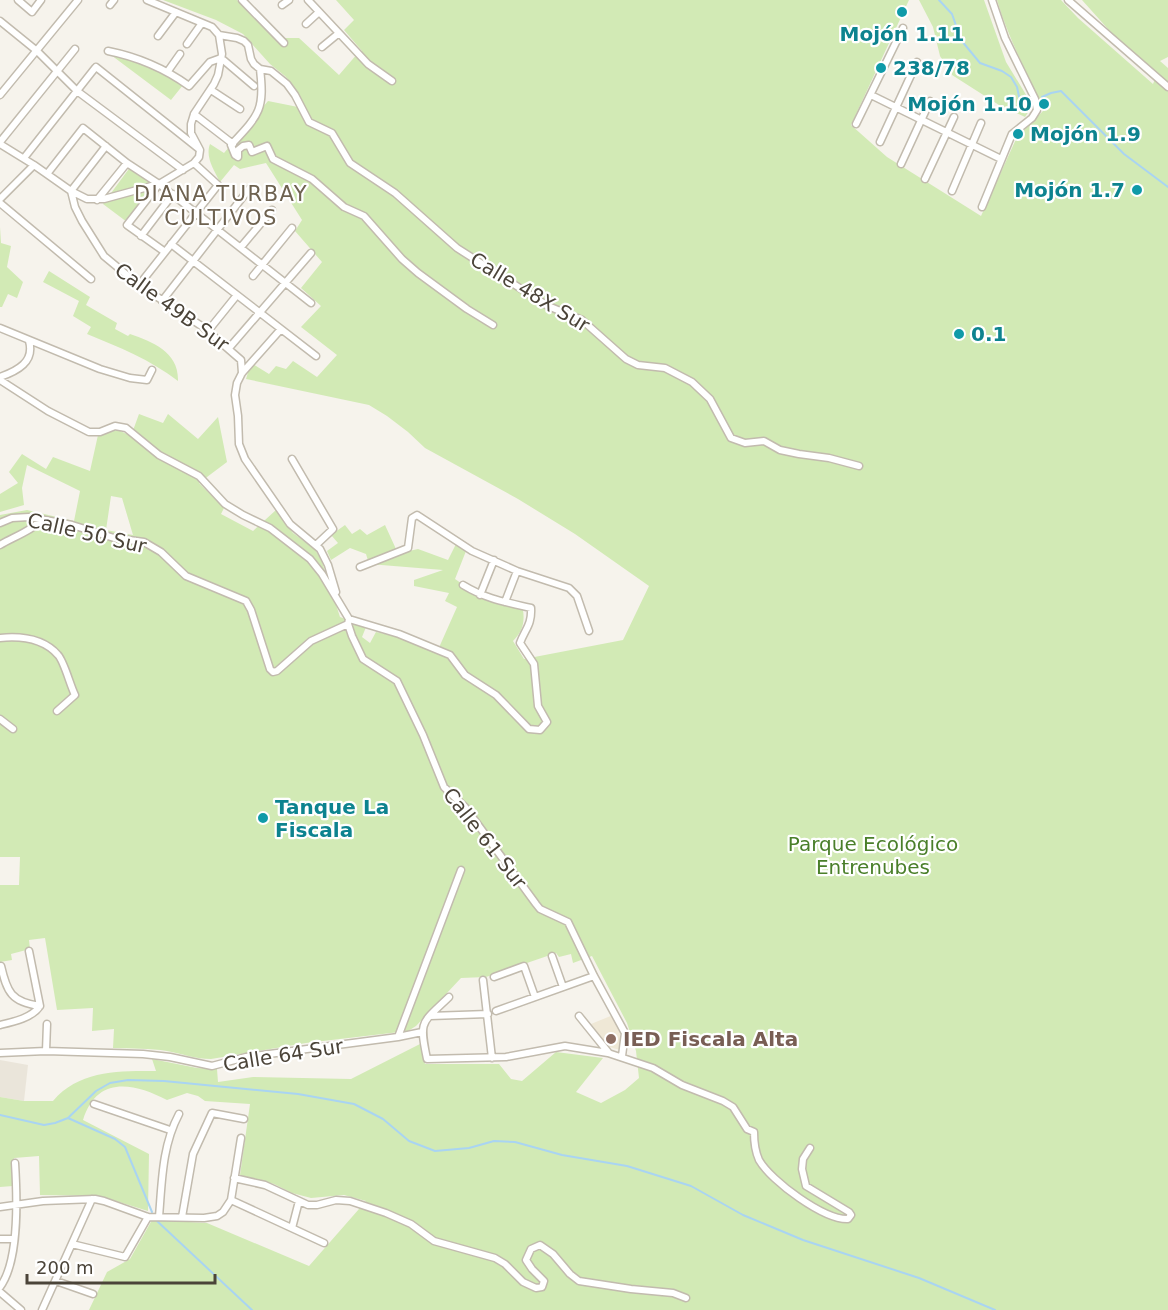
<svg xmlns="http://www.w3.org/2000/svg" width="1168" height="1310" viewBox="0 0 1168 1310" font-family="'DejaVu Sans',sans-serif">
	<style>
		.residential { fill: #eae5da }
		.education { fill: #efe8d6 }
		.green { fill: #d2eab5; fill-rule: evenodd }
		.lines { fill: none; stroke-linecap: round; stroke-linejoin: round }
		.stream { stroke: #a9d4f2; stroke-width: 2 }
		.minor-casing { stroke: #c2bbae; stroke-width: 9 }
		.minor { stroke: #fff; stroke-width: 6 }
		.culture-dot { fill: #0f9aa8; stroke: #fff; stroke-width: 2 }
		.education-dot { fill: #8d6e63; stroke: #fff; stroke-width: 2 }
		.labels { text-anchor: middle; stroke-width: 4.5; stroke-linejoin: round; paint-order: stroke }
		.culture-label { font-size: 20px; font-weight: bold; fill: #0d838f; stroke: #fff; text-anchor: start }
		.street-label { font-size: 20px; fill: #4b4439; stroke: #fff }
		.park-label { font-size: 20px; fill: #4a7f2a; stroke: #fff }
		.education-label { font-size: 20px; font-weight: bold; fill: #785e54; stroke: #fff; text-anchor: start }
		.neighbourhood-label { font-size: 21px; letter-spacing: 1.5px; fill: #6e6250; stroke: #fff }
	</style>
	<rect width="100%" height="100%" fill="#f6f3ec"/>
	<!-- residential -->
	<path class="residential" d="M0 1060 28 1065 24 1101 0 1097Z"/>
	<!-- education -->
	<path class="education" d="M613 1015 620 1032V1050L606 1046 591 1024Z"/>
	<!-- green -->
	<path class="green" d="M163 0H237L275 38H299L339 75 358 53 362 51 344 30 354 20 336 0H909L851 125 887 157 981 216 1017 137 1043 111C1028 74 1008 38 997 0H1061L1078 18 1153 84 1157 74 1125 48 1082 0H1168V57L1160 61 1168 68V1310H89L107 1272 130 1259 152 1220 207 1223 309 1266 366 1201 344 1195 311 1198 292 1193 274 1184 240 1175 250 1104 205 1101 198 1096 187 1093 167 1100C134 1083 97 1075 83 1120L149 1154 148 1211 100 1196 40 1195 39 1156 14 1158 13 1186 0 1187V1097L24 1101H53C79 1070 119 1071 156 1071L152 1059 197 1068 217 1069 218 1082 253 1077 351 1079 420 1044 425 1064H499L511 1079 522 1081 556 1052 603 1058 576 1092 601 1103 625 1090 639 1078 636 1051 627 1023 592 956 573 963 571 954 559 957 556 953 486 977 461 978 416 1026 408 1031 306 1043 211 1059C195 1059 183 1054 167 1051 150 1048 131 1049 113 1048L114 1029 92 1031 93 1008 57 1010 45 938 29 940 30 949 11 954 12 960 0 962V885H19L20 857H0V515L27 510 74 521 80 491 27 465 22 488 24 505 0 512V494L18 483 9 472 22 454 46 469 53 457 90 471 98 435 118 430 131 436 139 414 163 423 168 414 198 439 218 417 227 462 199 483 224 508 221 514 253 531 276 510 293 533 315 549 322 562 340 617 366 627 362 637 370 643 376 632 399 637 437 652 457 607 445 601 449 593 414 586V580L443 570 369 564 366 554 350 548 331 560 327 551 338 543 331 535 345 525 352 534 360 529 367 535 385 525 396 549V554L418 549 448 560 456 544 466 551 455 579 480 596 523 610C525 623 522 632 513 641L524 659 623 640 649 586 575 534 518 499 425 448 408 432 387 416 369 405 246 379 251 363 269 374 276 366 286 369 293 361 317 377 337 355 301 327 321 306 301 288 322 262 295 231 302 220 266 163 240 169 234 165 220 182C214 170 205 157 210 144L224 153 268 101 298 107 304 117 308 112 293 85 285 76 270 64 243 34 216 20ZM111 496 122 498 133 535 106 530Z
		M919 0H984L1006 62 1028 98 1031 108 1025 117 999 105 952 75 940 56 933 27Z
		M107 52 157 68 183 85 171 100Z
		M131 166 155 184 127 222 103 204Z
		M0 227 1 243 11 246 7 267 23 282 17 298 8 294 2 307H0Z
		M49 271 90 297 86 305 117 323 115 329 128 336 130 334C153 342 179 352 178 381 151 360 119 347 87 334L91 327 73 316 79 301 43 282Z"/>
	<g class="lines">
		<!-- stream -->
		<path class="stream" d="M939 0 952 14 961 40 980 63 1002 71 1011 77 1017 87 1020 101 1029 105
			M1042 97 1051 93 1061 91 1124 154 1168 187
			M0 1115 44 1125 55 1123 68 1118 96 1091 110 1083 128 1080 164 1081 298 1094 354 1104 383 1119 409 1141 435 1151 469 1148 494 1141 515 1142 562 1155 627 1166 691 1186 743 1215 803 1240 919 1278 995 1310
			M68 1118 115 1139 125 1147 152 1212
			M157 1221 252 1310"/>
		<defs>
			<path id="minor" d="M18 0 32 12 41 0
				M147 0 212 27 219 35 237 38 244 41 248 45 251 59 254 64 260 69 271 71 287 84 295 95 309 122 332 133 350 163 395 193 457 248 548 306 582 320 626 359 638 365 665 368 692 382 710 399 731 438 745 443 764 441 780 450 799 454 829 458 859 466
				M242 0 284 43
				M308 0 368 64 392 81
				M1068 0 1168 87
				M110 5 114 0
				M282 5 289 0
				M0 21 37 51 77 91 183 170
				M306 24 319 12
				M158 36 176 12
				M187 44 202 23
				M322 47 339 33
				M108 51C138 57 164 68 189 86L210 62 221 58 254 86
				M96 67 199 149
				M260 69C265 110 259 115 231 145L235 155 238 157V150L243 146 249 145 252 152 267 146 273 159 312 179 344 207 364 216 402 259 418 273 467 309 493 325
				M168 71 180 54
				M211 90 240 109
				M0 95 78 0
				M871 95 1001 159
				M194 114 233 144
				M856 124 903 28
				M0 142 75 49
				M880 142 917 62
				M0 144 34 165 71 191 87 199H104L159 184 194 163 199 157 200 150 191 133V124L194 114 214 84 218 75 222 54 219 35
				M24 158 95 68
				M901 164 930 101
				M47 174 83 128 127 163 159 184 311 303
				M925 179 954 117
				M159 184 127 225 165 252
				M71 191 75 207 82 221 104 256 139 285 203 327 241 360 242 373
				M71 191 106 146
				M952 191 981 123
				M0 199 34 165
				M97 200 127 163
				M0 203 91 279
				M982 207 1012 134 1032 118 1037 110 1035 99 1005 38 992 0
				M141 236 173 194
				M171 244 316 356
				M241 247 272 210
				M253 276 292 228
				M139 285 218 185 194 163
				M162 301 249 189
				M0 328 100 369 130 378 147 380 152 370
				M281 329 242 373 237 383 235 395 238 416 239 444 245 459 290 524 320 549 328 565 336 592
				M208 331 237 295
				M229 348 311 253
				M0 377C17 371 35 362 29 341
				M0 380 48 411 89 432H100L115 426 126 428 159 455 199 476 225 504 243 515 270 528 310 559 322 574 349 619 399 634 450 655 465 675 496 695 529 729 540 730 547 722 538 706 534 664 520 643C525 629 532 625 531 608 505 602 486 599 463 585
				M292 459 333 529 316 545
				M0 523 12 518 29 517 72 525 114 538 144 542 161 552 186 576 246 601 251 610 270 669 273 672 277 671 311 641 348 624
				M0 545C11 538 36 529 41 519
				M360 567 408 548 412 518 417 515 472 551 517 571 569 588 577 596 589 631
				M480 595 494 560
				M505 602 517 571
				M349 619 348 624 352 636 363 659 397 681 423 735 444 787 465 807 536 904 540 909 568 922 594 976 625 1033 622 1056
				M0 638C20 636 43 638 58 655 64 661 70 685 75 695L57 711
				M0 719 13 729
				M552 956 563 987
				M1 966C7 992 11 1002 40 1006
				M494 977 524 966 535 997
				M483 980 492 1058
				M449 997C421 1024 419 1020 427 1059L506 1057 565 1046 608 1053 653 1068 682 1085 723 1101 733 1107 747 1129 754 1132C754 1142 755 1151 759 1160 771 1181 824 1220 848 1219L851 1215 849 1212 806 1186 802 1169 803 1159 810 1148
				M496 1011 594 976
				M430 1016 488 1014
				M579 1016 608 1052
				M0 1025C13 1022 32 1018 40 1006L29 951
				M398 1037 461 870
				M46 1051 47 1024
				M0 1053 46 1051 143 1054 170 1057 212 1066 246 1057 398 1037 422 1032
				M94 1104 170 1130
				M234 1178 265 1185 308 1205H317L336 1200 350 1201 386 1213 411 1224 434 1241 495 1258 505 1264 523 1282 536 1288 542 1287 544 1281 532 1269 526 1260 531 1249 540 1245 553 1254 570 1274 579 1281 631 1289 673 1293 686 1298
				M231 1200 324 1243
				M0 1207 43 1201 95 1199 104 1201 148 1217 204 1218 217 1216 223 1212 231 1200 241 1138
				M159 1217C162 1181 162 1146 179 1114
				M182 1217 193 1154 212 1113 244 1119
				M292 1228 299 1201
				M0 1239H13
				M72 1244 125 1257 148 1217
				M56 1281 93 1294
				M0 1287C20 1260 17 1195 15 1163
				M0 1292 21 1310
				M42 1310 92 1199"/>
		</defs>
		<!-- minor casing -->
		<use href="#minor" class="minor-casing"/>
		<!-- minor -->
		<use href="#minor" class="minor"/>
	</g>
	<!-- markers -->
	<g class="culture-dot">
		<circle cx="902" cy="12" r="6"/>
		<circle cx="881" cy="68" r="6"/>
		<circle cx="1044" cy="104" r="6"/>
		<circle cx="1018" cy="134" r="6"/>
		<circle cx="1137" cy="190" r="6"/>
		<circle cx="959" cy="334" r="6"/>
		<circle cx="263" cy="818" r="6"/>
	</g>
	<circle class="education-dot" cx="611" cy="1039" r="6"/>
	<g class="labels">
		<!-- culture labels -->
		<g class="culture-label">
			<text x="902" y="41" text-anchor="middle">Mojón 1.11</text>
			<text x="893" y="75">238/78</text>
			<text x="1032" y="111" text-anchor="end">Mojón 1.10</text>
			<text x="1030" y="141">Mojón 1.9</text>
			<text x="1125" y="197" text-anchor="end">Mojón 1.7</text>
			<text x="971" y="341">0.1</text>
			<text x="275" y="814">Tanque La<tspan x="275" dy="23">Fiscala</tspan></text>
		</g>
		<!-- street labels -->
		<g class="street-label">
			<text transform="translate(530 292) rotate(31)" y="7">Calle 48X Sur</text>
			<text transform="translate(172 307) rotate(36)" y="7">Calle 49B Sur</text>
			<text transform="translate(87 533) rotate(13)" y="7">Calle 50 Sur</text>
			<text transform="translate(485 838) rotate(52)" y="7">Calle 61 Sur</text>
			<text transform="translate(283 1055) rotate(-9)" y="7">Calle 64 Sur</text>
		</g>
		<!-- park labels -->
		<g class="park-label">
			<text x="873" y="851">Parque Ecológico<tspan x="873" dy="23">Entrenubes</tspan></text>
		</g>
		<!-- education labels -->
		<g class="education-label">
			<text x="623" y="1046">IED Fiscala Alta</text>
		</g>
		<!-- neighbourhood labels -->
		<g class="neighbourhood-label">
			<text x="221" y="201">DIANA TURBAY<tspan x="221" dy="24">CULTIVOS</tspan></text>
		</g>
	</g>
	<!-- scale -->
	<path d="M27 1274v9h188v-9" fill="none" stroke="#4b4439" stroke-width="3"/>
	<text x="36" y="1274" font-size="18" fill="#4b4439" stroke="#ffffff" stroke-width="4.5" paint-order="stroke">200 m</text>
</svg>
